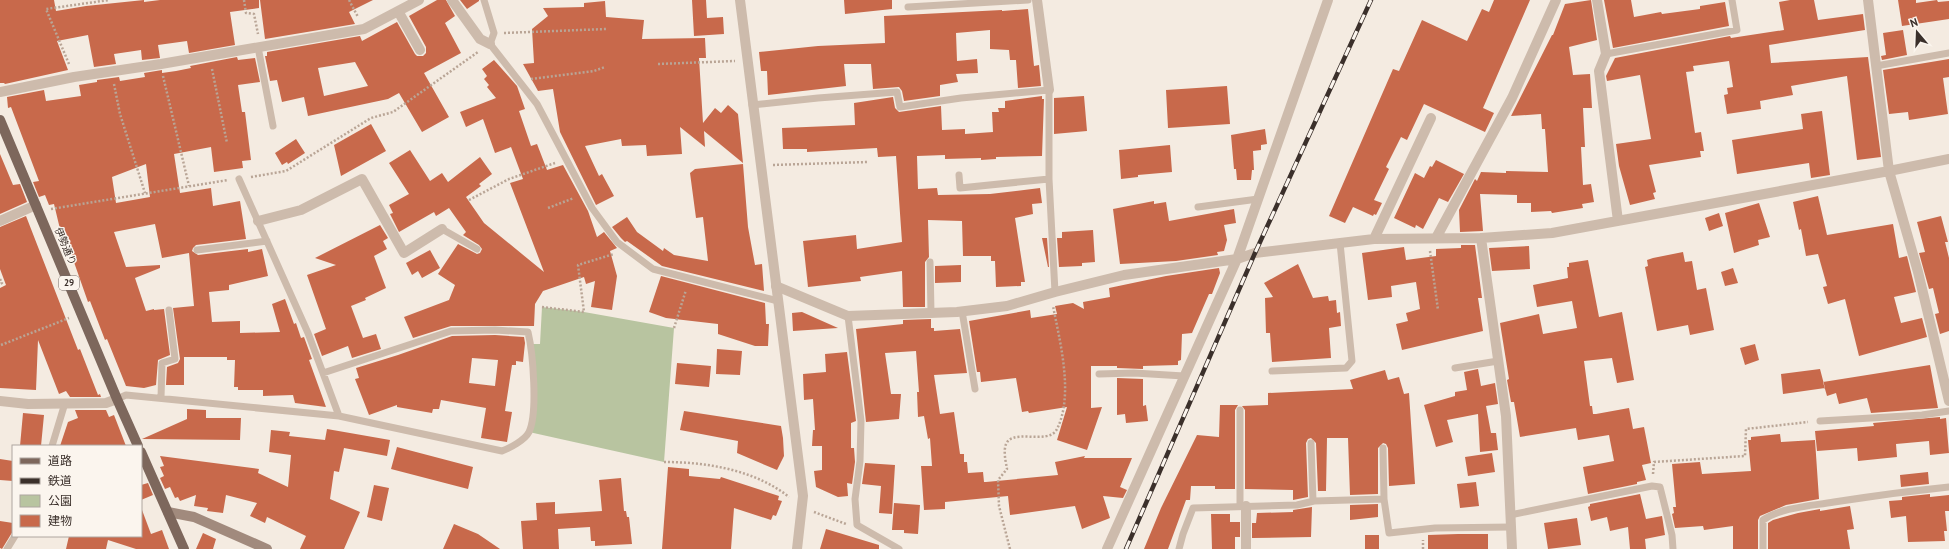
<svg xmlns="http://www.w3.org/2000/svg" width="1949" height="549" viewBox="0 0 1949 549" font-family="'PT Sans','Noto Sans JP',sans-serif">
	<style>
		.green { fill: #b8c4a0 }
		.building { fill: #c8694b; fill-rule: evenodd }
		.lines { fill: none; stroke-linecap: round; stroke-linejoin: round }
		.path { stroke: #b9a596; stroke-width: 2.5; stroke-dasharray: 2 2; stroke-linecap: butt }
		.service { stroke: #cdbbac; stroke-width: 7 }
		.minor { stroke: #cdbbac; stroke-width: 10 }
		.tertiary { stroke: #cdbbac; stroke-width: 10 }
		.secondary { stroke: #a18a7d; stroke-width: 10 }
		.primary { stroke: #7d675c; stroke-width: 10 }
		.rail-casing { stroke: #3b302b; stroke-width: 4.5 }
		.rail { stroke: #fbf5ee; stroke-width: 3; stroke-dasharray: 9; stroke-linecap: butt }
		.labels { text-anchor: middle; stroke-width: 3; stroke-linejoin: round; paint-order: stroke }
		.shield { fill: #fbf5ee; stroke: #756b66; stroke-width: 1 }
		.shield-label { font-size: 9px; font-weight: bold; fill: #3b302b }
		.street-label { font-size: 10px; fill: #3b302b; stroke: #fbf5ee }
	</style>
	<rect width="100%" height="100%" fill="#f4ebe1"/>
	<!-- green -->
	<path class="green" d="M542 307 584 312 674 328 664 462 529 432 534 411 531 344H540Z"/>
	<!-- building -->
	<path class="building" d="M0 0H54L56 11 86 6 144 0V2L160 0H259V8L230 12 235 45 189 53 187 41 158 45 160 58 142 60 141 50 114 54 116 64 94 67 88 35 57 41 68 70 5 84 4 83H0Z
		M260 0H373L349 12 355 24 265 39Z
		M437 0H446L455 16 445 23 461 53 424 73 449 117 422 132 399 93 388 99 308 116 304 97 282 102 277 80 270 81 265 56H267V52L360 36 362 41 397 22 415 54 417 56H423L426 53V47L409 16ZM355 62 368 86 324 96 318 68Z
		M460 0H479V1L467 9Z
		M692 0H706L707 18 723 17 724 34 694 36Z
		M844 0H892V9L845 14Z
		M1494 0H1530L1483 108 1494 113 1485 132 1424 104 1407 140 1401 137 1386 167 1389 169 1374 200 1382 203 1376 215 1374 214 1373 216 1353 207 1345 223 1329 216 1393 69 1399 71 1422 20 1467 41 1482 9 1489 12Z
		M1591 0 1597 40 1569 47 1573 75 1590 74 1592 108H1583L1585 147H1581L1583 185 1591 184 1594 202 1582 204 1583 208 1552 213 1551 211 1531 212V203H1517V195L1480 194 1483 231 1460 232 1459 210 1475 179 1477 181 1481 172 1506 173V171L1548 172 1545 129H1542L1541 114 1511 116 1552 35H1553L1565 4Z
		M1604 0H1631L1634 17 1661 12 1662 14 1700 9V6L1725 2 1729 26 1613 48Z
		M1790 0H1814L1818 20 1863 14 1865 30 1769 45 1771 63 1868 57 1881 157 1857 160 1847 76 1791 86 1793 95 1760 101 1761 109 1727 114 1724 95 1728 94 1727 88 1733 87 1729 61 1693 66 1694 71 1686 72 1695 133 1701 132 1704 151H1700L1701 157 1649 165 1656 192 1653 193 1655 199 1630 205 1619 166 1616 144 1651 139 1640 75 1607 81 1606 76 1615 58 1730 36 1731 38 1784 30 1779 2Z
		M1898 0H1916V3L1937 0 1938 2 1949 1V19L1902 26Z
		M605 1 606 17 644 20 642 39 705 38 706 58H699L703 123 715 108 721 113 728 105 738 114 743 163 704 131 705 147 680 127 682 154 647 156 646 145 622 146 621 139 585 146 599 176 602 174 614 196 596 205 560 132 553 89 538 91 523 64 534 63 532 29 548 16 543 8 584 7V3Z
		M1028 9 1034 66 1039 65 1041 86 1018 88 1016 60H1010L1009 50 990 49V30L956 33 957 61 977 59 978 73 956 74 958 82 940 85V96L904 101 902 91 899 87 873 89 871 64H844L846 86 768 95 767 71H761L759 52 818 46 885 43 884 16 1002 10V11Z
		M1903 30 1907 55 1882 60 1881 56 1886 55 1883 33Z
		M237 57 238 60 255 58 260 82 238 85 242 112H245L251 160 242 161 243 168 214 172 211 147 174 154 180 193 211 188 213 206 240 201 246 239 196 245 193 248 192 251 198 255 248 249V252L262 249 268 276 229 285V290L209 292 212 322 240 321V333L280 332 272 304 285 299 294 324 296 323 301 338 304 337 312 359 309 360 326 407 295 403 293 395 263 396V390H238V387H234L235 360H227V357H184V385H166L167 367 178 363 180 359 173 308 194 306 189 253 162 258 155 224 114 232 126 267 160 265V268L135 278 146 311 154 309V310L164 309 170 355 158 360 156 385 144 388 126 386 107 339 105 340 90 301 88 302 62 228 60 229 54 204 49 205 45 195 39 197 33 182 39 181 11 107 8 108 7 97 44 90 46 101 81 96 79 85 97 82V80L119 77 120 81 145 77 144 73 162 70V73L176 71 191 68 190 66ZM146 164 150 197 116 203 112 177Z
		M1949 59V77L1943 78 1948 114 1909 120 1908 112 1889 114 1883 70Z
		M494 60 517 86 525 109 519 111 531 146 537 144 547 170 563 165 588 211 597 237 604 232 617 248 610 251 617 276 612 310 591 307 595 281 586 284 584 277 543 291 535 304 534 326H451L413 338 404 317 449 300 455 285 438 274 458 244 477 254 480 253 482 249 479 245 463 235 466 232 449 208 436 216 434 212 399 232 390 214 393 213 389 205 409 194 389 163 410 150 430 181 442 173 448 182 480 157 492 174 479 184 481 186 466 197 484 223 544 272 510 183 523 179 511 147 495 153 483 119 466 127 460 112 496 98 487 87 489 85 484 79 487 76 482 69Z
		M1227 86 1230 124 1168 128 1166 90Z
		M1042 96V99H1044L1042 156 996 157V159L981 160V158L945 159V155L917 156 918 189 937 188 938 195 990 194 1040 188 1042 203 1032 204 1033 214 1015 218 1025 282H1021V286L996 287 995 261H991V256H963L962 221 928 220 929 257 925 262V307H903L902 271 860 277 861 281 808 287 803 241 856 235 857 249 902 242 896 156 878 157 877 148 807 152V149H783L782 128 855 125 854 103 893 97 895 108 899 112 941 106 942 130 965 129V134L993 132 992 112H999L998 108H1005V101Z
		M1084 96 1087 131 1054 134V98Z
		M1822 111 1830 175 1811 178 1809 163 1737 174 1732 140 1803 129 1801 114Z
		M371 124 386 151 341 176 334 145Z
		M1265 129 1267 144 1261 145V150L1253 151 1254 170H1252L1251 180H1237L1236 169H1234L1231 135Z
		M296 139 305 153 288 164 287 162 282 165 275 153Z
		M1170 145 1172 172 1138 175V177L1121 179 1119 150Z
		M0 154 13 185 20 184 27 202 0 214Z
		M1436 160 1464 174 1448 202 1439 198 1423 229 1416 225 1415 228 1394 218 1415 173 1424 178 1430 166 1432 167Z
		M743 164 748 227 755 265 762 264 764 291 662 266 627 241 625 242 621 238 612 227 627 217 637 232 663 251 664 248 674 255 708 261 703 217 696 218 690 173 695 169Z
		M1818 196 1827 235 1893 224 1899 258 1907 256 1916 292 1894 297 1901 323 1922 318 1927 337 1859 356 1845 299 1828 304 1823 287 1827 286 1818 254 1806 256 1801 229 1799 230 1793 202Z
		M1154 201V204L1166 202 1169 221 1234 209 1236 223 1224 225 1227 240 1224 251 1217 252 1218 255 1176 261 1120 264 1113 209Z
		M1759 203 1770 237 1758 240 1759 245 1734 253 1725 213Z
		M1719 213 1723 226 1709 231 1705 218Z
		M26 216 78 350 80 349 98 395 100 394 101 397H70L66 391 59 394 38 340 36 390 0 388V288L6 285 0 269V227Z
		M1941 216 1948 242H1945L1949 258V331L1940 334 1935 314 1939 313 1933 288 1929 289 1919 253 1925 252 1917 222Z
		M380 225 388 238 383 241 387 249 374 256 386 288 365 298 366 300 351 306 363 338 376 334 381 349 352 358 348 346 322 356 314 334 326 329 307 275 336 265 315 258Z
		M1093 230 1095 262 1082 263V266L1059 267 1057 238H1062V232Z
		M1042 238H1047L1049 267H1048Z
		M1461 245H1475L1482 298H1478L1483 331 1402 350 1396 324 1408 321 1406 313 1420 309 1416 282 1391 286 1392 297 1368 300 1362 253 1404 247 1406 260 1436 256V249L1461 248Z
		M1529 246 1530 269 1492 271 1489 248Z
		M430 250 440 268 422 278 418 271 412 275 406 263Z
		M1683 252 1685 262 1692 261 1697 290 1706 288 1714 330 1690 335 1688 325 1657 331 1645 267 1648 266 1647 260 1653 258Z
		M1588 260 1599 317 1622 312 1634 380 1617 383 1612 358 1584 361 1590 406H1592L1593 414H1596L1629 408 1633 429 1644 427 1651 463 1642 465 1646 480 1637 482V484L1588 494 1583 467 1614 461 1609 435 1578 440 1576 428 1520 437 1514 402H1511L1507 380 1509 379 1500 323 1539 314 1543 334 1577 328 1572 301 1537 307 1533 285 1568 278 1567 267H1569V263Z
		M1298 264 1313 298 1328 296 1329 301 1336 300 1337 313 1340 312 1341 326 1329 328 1331 358 1272 362 1270 333H1266L1265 298 1273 297 1264 283Z
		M961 265V282L935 283V266Z
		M1219 268 1220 273 1212 294H1209L1192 333 1182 334 1181 360 1178 361V365L1143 366V369L1117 368V366H1091V408L1102 407 1087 450 1057 440 1067 407 1029 413 1028 411 1022 412 1016 378 981 382 980 372H977L969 321 1030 310 1031 318 1057 314 1055 306 1073 303 1084 309 1083 302 1110 297 1109 288 1166 276Z
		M1733 268 1738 283 1725 286 1721 272Z
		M661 276 765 303 766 324H769L768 346H755L718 334V324L666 318 649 312Z
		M802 312 838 328 793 331 792 313Z
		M931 319V328H934V331L960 329 967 373 934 375 940 414 954 412 960 454H964V462H967L968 473 983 472 984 482H986L1058 475 1055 462 1085 456 1084 458H1132L1120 487 1127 490 1123 498 1103 496 1110 518 1082 529 1075 506 1010 515 1008 496 945 502V509L924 510 921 466H932L930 438 928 439 924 416 918 417 917 392H919L916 351 885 353 891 394H901L899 419 866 422 856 329 903 324V320Z
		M495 335 524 337 525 343 523 362 516 361V365H512L505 411 512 412 507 442 481 438 486 408 441 400 439 409H433L432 413 397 407V405L369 415 355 379 359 378 356 368 398 355 452 336ZM472 358 498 360 495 386 469 383Z
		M1755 344 1759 360 1745 365 1740 348Z
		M717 349 742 351 740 375 716 374Z
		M847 352 856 421 851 423V448H854L855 462 852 484 847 483 848 496 838 497 816 487 814 471 822 470V446H812L813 430H815L813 399 804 400 803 374 826 372 825 354Z
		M677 363 711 366 709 387 675 384Z
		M1930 365 1938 408 1871 413 1867 398 1839 404 1836 393 1827 396 1823 382Z
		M1478 369 1481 386 1495 383 1498 404 1486 406 1491 433H1496L1498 450 1480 452 1478 414 1447 420 1453 442 1436 447 1424 405 1455 396V392L1467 390 1464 372Z
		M1820 369 1825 388 1783 394 1781 374Z
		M1385 370 1388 380 1399 377 1404 394 1409 393 1415 484 1389 486 1388 448 1386 444 1383 443 1378 448V494L1350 495 1348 438H1327L1326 491H1318L1316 443 1311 438 1308 439 1306 443 1308 497 1293 500V490L1245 489V410L1242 406 1268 405V393L1353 389 1350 380Z
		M1117 378 1143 379V406L1146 405 1148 421 1126 423 1125 414 1117 415Z
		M1220 405H1238L1235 410V489H1215V486H1191L1190 500H1186L1168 549H1144L1161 508 1197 435 1219 437Z
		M187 409 206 410V418H241L240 440 142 439 187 419Z
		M75 410H106L109 417 114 415 126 446H60L68 422 78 418Z
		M684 411 781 426 783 438 784 456 777 470 737 453 738 441 680 430Z
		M23 413 44 415 41 446H20Z
		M1940 417V419L1946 418 1949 453 1930 455 1929 441 1896 444 1897 457 1858 461 1857 448 1817 451 1815 431 1874 426 1873 423Z
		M327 429 390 440 387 456 344 448 339 472 334 471 330 499 360 512 344 549H300L306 536 267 517 265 523 250 516 257 503 226 495 223 513 207 511 208 508 194 506 196 495 180 501 178 497 175 498 170 487 165 489 160 478 164 476 160 467 164 466 160 456 259 469 258 473 288 487 291 455 269 452 271 430 290 432 289 436 325 440Z
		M1780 434 1781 442 1815 440 1819 499 1786 505 1760 516 1758 520V549H1733V526L1704 530 1703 526 1675 528 1672 514 1674 513 1673 507H1676L1672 464 1700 462 1702 474 1751 471 1748 440H1751V437Z
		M397 447 473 467 468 489 391 469Z
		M1492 453 1495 472 1468 476 1465 457Z
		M0 459 13 461V481L0 480Z
		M865 463 895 465 892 514 879 513 881 486 862 484Z
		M668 467 689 469V476L720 479 721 477 779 496 778 500 782 501 776 516 773 515 771 520 734 508 731 549H662Z
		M1928 472 1929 484 1901 487 1900 475Z
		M621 478 624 511H626L627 517H629L632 544 595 546V541H591L590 527 558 529 559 549H523L521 521 537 520 536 503 555 502V514L602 511 599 480Z
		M1476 482 1479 506 1460 508 1457 484Z
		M148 483 153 495 141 500V485Z
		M374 485 389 488 382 521 367 517Z
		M1640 494 1646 519 1662 516 1665 535 1645 539 1646 549H1630L1628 527 1610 531 1607 517 1591 521 1588 507 1590 506V504Z
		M1930 494V497L1949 495V511H1945L1947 531H1944L1945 541 1908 542 1906 516 1891 518 1889 501 1902 500V497Z
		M894 503 920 505 918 534 904 533V530H892Z
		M1378 504V517L1350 520V505Z
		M1850 506 1854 529 1847 530 1850 549H1768V523L1773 520 1798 513 1820 509V511Z
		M1312 507 1311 537 1252 538V523H1256L1257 513 1293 512V510Z
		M142 510 151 534 162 530 169 549H136L108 540 106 549H66L69 536H141Z
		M1211 514H1230V522H1240V537H1235V549H1212Z
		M1577 518 1581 545 1548 549 1544 523Z
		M0 521 13 523V531L2 549 0 548Z
		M454 524 478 534 500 549H443Z
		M826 529 879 545V549H820Z
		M203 533 216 539 213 549H196Z
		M1458 534H1488V549H1428V535Z
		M1365 535H1379V549H1365Z"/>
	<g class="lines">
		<!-- path -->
		<path class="path" d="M244 0 246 13 254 14 258 34
			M349 0 358 17
			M504 33 606 29
			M69 64 46 9 109 0
			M658 64 735 61
			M212 69 227 143
			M163 76 189 186
			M531 79 594 71 605 67
			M114 84 120 114 145 193
			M773 165 867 162
			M251 177 286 171 371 118 393 112 478 52
			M469 200 509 179 555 163
			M548 208 574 198
			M51 209 228 180
			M1430 251 1438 310
			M0 279 2 283 0 284
			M542 307 584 312 578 265 614 254
			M674 328 686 290
			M1 345 69 318
			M664 462C707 462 755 470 789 497
			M1653 474 1654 462 1745 456 1746 429 1808 422
			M814 512 846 524
			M1010 549 999 506 998 480 1007 469C1006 463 1004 455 1005 448 1008 425 1048 447 1057 429 1074 395 1060 342 1053 306
			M1423 549V540"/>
		<!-- service -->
		<path class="service" d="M484 0 494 33 490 44 537 104 592 208 617 242 653 269 778 301
			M908 7 1028 0
			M258 47 273 126
			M1606 54 1737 30 1732 0
			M1876 66 1949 53
			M752 105 818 98 897 92 900 107 961 98 1049 90V179L1055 292
			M959 175 960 188 1049 179
			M239 179 308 333 339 416
			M1198 207 1258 199
			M442 229 477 249
			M197 250 267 241
			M930 262 931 313
			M962 311 975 389
			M848 316 861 421 860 461 855 499 857 525 899 549
			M1455 368 1498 361
			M1272 371 1346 368 1352 361 1340 243
			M1099 374 1134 373 1184 376
			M161 398 162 363 175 359 169 310
			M117 399 126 395 339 416 502 451C510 448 525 440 529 432 538 413 533 353 528 332L495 330 451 331 323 373
			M1820 421 1922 415 1949 411
			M1311 443 1313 501
			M52 446 65 403
			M1383 448 1384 499
			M1240 506V410
			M1510 515 1652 486 1660 487 1672 535 1673 549
			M7 549 15 536
			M1179 549 1183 534 1193 508 1297 505 1314 501 1384 499 1389 533 1435 528 1511 527
			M1763 549V520C1782 507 1811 506 1834 502 1872 496 1910 491 1949 487"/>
		<!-- minor -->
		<path class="minor" d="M452 0 480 39 490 44
			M1037 0 1049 90
			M1597 0 1606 54 1599 71 1618 221
			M1868 0 1889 171 1918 272 1949 401
			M398 11 420 50
			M0 92 74 77 161 64 364 29 419 0
			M0 221 36 205
			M258 221 301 210 362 179 404 253 442 229
			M1436 238 1512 98 1556 0
			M1481 238 1506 416 1512 549
			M1374 239 1431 118
			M776 286 848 316 957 312 1007 306 1055 292 1124 275 1237 259 1255 253 1374 239 1481 238 1552 233 1889 171
			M0 401 28 404 106 403 117 399
			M1107 549 1237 259 1328 0
			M1246 549V506"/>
		<!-- tertiary -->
		<path class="tertiary" d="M740 0 803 496 797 549
			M1889 171 1949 159"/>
		<!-- secondary -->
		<path class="secondary" d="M168 512 194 517 267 549"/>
		<!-- primary -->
		<path class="primary" d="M0 120 117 399 138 446
			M141 452 184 549"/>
		<defs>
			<path id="rail" d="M1126 549 1255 253 1371 0"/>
		</defs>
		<!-- rail casing -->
		<use href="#rail" class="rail-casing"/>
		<!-- rail -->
		<use href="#rail" class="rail"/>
	</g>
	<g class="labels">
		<!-- shield labels -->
		<rect class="shield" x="59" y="276" width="20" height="14" rx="3"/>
		<g class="shield-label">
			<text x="69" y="286">29</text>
		</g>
		<!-- street labels -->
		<g class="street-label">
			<text transform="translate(66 246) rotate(67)" y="4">伊勢通り</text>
		</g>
	</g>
	<!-- legend -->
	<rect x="12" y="445" width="130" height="92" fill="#fbf5ee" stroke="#aea6a0"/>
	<rect x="20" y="458" width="20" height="6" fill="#7d675c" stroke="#aea6a0"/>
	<text x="48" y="465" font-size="12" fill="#3b302b">道路</text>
	<rect x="20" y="478" width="20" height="6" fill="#3b302b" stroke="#aea6a0"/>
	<text x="48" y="485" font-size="12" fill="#3b302b">鉄道</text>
	<rect x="20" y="495" width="20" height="12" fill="#b8c4a0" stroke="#aea6a0"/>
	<text x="48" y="505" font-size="12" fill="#3b302b">公園</text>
	<rect x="20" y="515" width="20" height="12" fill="#c8694b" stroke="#aea6a0"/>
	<text x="48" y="525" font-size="12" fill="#3b302b">建物</text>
	<!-- north arrow -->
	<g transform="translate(1917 32) rotate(341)" stroke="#fbf5ee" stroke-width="3" paint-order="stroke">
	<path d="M0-3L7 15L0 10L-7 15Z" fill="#3b302b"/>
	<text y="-6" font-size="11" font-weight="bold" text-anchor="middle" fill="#3b302b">N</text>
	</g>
</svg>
